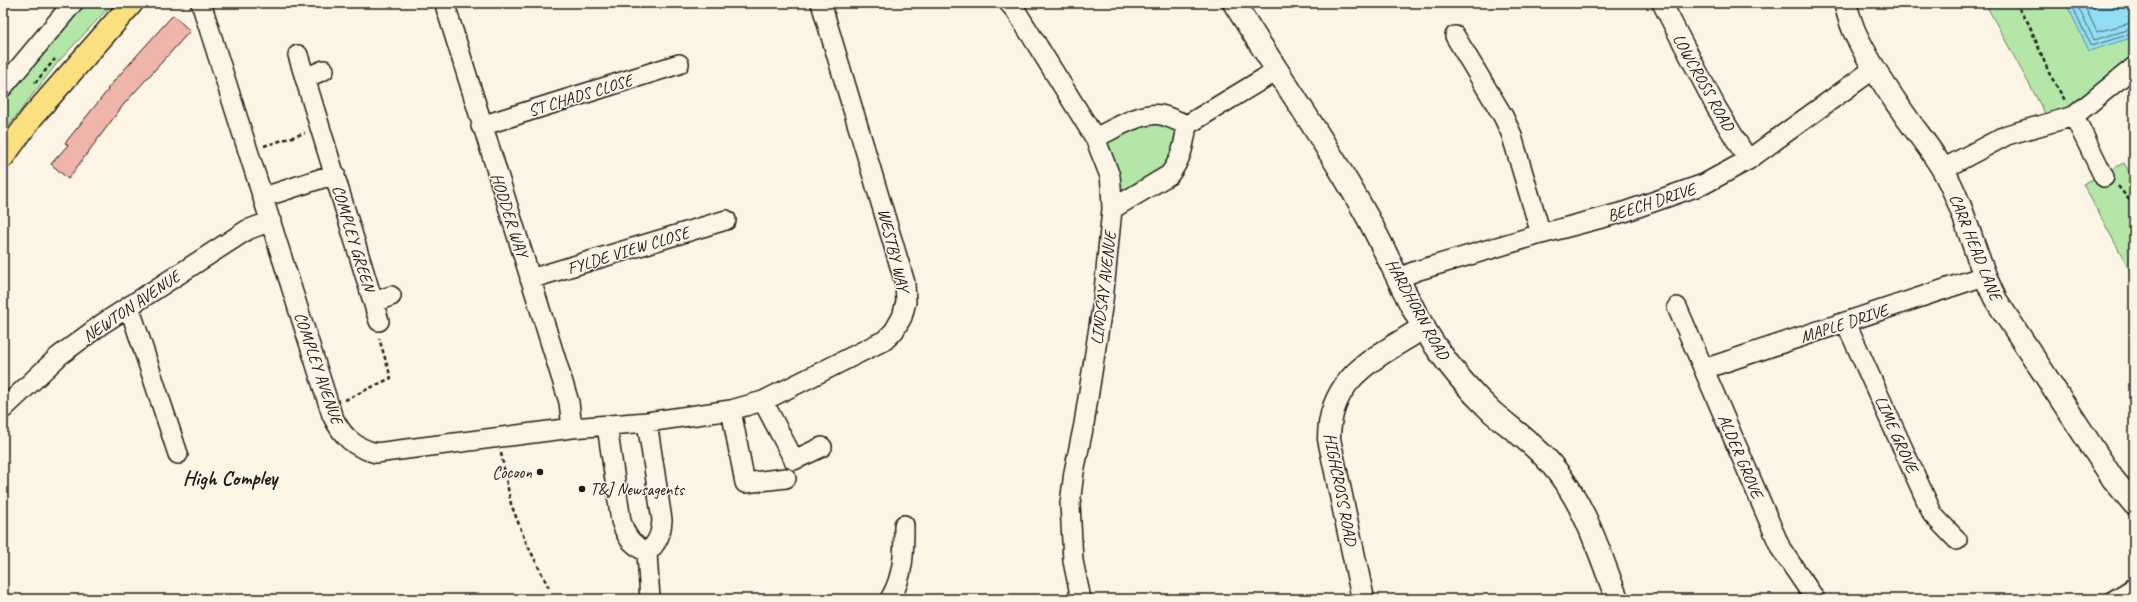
<svg xmlns="http://www.w3.org/2000/svg" width="2137" height="602" viewBox="0 0 2137 602" font-family="Caveat,sans-serif">
	<style>
		.green { fill: #b4e7a7; stroke: #688262 }
		.water { fill: #92ddf3; stroke: #63909d }
		.lines { fill: none; stroke-linecap: round; stroke-linejoin: round }
		.shore { stroke: #4b6972; stroke-width: 1 }
		.building { fill: #efb5aa; stroke: #1c1c1c }
		.street-casing { stroke: #1c1c1c; stroke-width: 22 }
		.secondary-casing { stroke: #1c1c1c; stroke-width: 25 }
		.primary-casing { stroke: #1c1c1c; stroke-width: 25 }
		.path { stroke: #1c1c1c; stroke-width: 2.5; stroke-dasharray: 4 3; stroke-linecap: butt }
		.street { stroke: #fcf5e5; stroke-width: 19 }
		.secondary { stroke: #fcf5e5; stroke-width: 22 }
		.primary { stroke: #fbe080; stroke-width: 22 }
		.poi-dot { fill: #1c1c1c; stroke: #fcf5e5; stroke-width: 1.5 }
		.labels { text-anchor: middle; stroke-width: 3; stroke-linejoin: round; paint-order: stroke }
		.street-label { font-size: 17px; fill: #1c1c1c; stroke: #fcf5e5 }
		.poi-label { font-size: 17px; fill: #1c1c1c; stroke: #fcf5e5; text-anchor: end }
		.district-label { font-size: 21px; font-weight: bold; fill: #1c1c1c; stroke: #fcf5e5 }
	</style>
	<rect width="100%" height="100%" fill="#fcf5e5"/>
	<filter id="ink" filterUnits="userSpaceOnUse"><feTurbulence type="fractalNoise" baseFrequency=".025" numOctaves="2"/><feDisplacementMap in="SourceGraphic" scale="8" xChannelSelector="R" yChannelSelector="G"/><feConvolveMatrix kernelMatrix="1 2 1 2 8 2 1 2 1" color-interpolation-filters="sRGB"/></filter>
	<g filter="url(#ink)">
		<!-- green -->
		<path class="green" d="M81 3H113L58 62 3 133V95Z
			M1985 3H2134V61L2071 110 2047 117Z
			M1140 117 1187 125 1180 159 1112 209 1095 138Z
			M2124 163 2134 181V278L2083 184Z"/>
		<!-- water -->
		<path class="water" d="M2066 3 2134 5V37L2089 51Z"/>
		<g class="lines">
			<!-- shore -->
			<path class="shore" d="M2071 3 2091 46 2134 33
				M2076 3 2094 40 2134 28
				M2083 3 2097 32 2134 22"/>
		</g>
		<!-- building -->
		<path class="building" d="M173 15 190 31 124 104 68 179 51 164 68 145 65 143 108 90 107 89Z"/>
		<g class="lines">
			<defs>
				<path id="street" d="M201 3 332 415C342 436 353 447 376 453L572 428 647 422 731 410 763 401 885 340 894 331 902 317 906 302 905 283 821 3
					M446 3V8L569 402 572 428
					M1009 3 1016 11 1095 138 1110 176 1111 186 1112 209 1103 301 1084 424 1074 472 1070 504 1073 561 1081 599
					M1662 3 1716 107 1748 160
					M1455 36 1503 116 1511 133 1541 234
					M298 55 379 321
					M305 78 324 70
					M3 87 73 3
					M2074 116 2104 177
					M481 126 679 64
					M1095 138C1112 130 1142 111 1161 115 1170 117 1179 122 1187 125
					M1943 169 2007 135 2074 116 2134 67
					M264 197 335 174
					M1112 209 1169 175C1182 159 1184 144 1187 125L1276 71
					M1399 278 1416 271 1541 234 1624 212 1704 184 1748 160 1875 68
					M530 279 726 220
					M374 302 391 296
					M129 306 178 454
					M1677 307 1781 549 1815 599
					M1846 323 1933 515 1957 540
					M1704 369 1984 276
					M763 401 794 460 822 447
					M3 409 59 356 102 324 247 230 271 221
					M731 410 745 483 786 478
					M647 422 662 520C661 535 658 542 647 553L650 599
					M607 426 621 521C627 539 631 543 647 553
					M890 599C904 576 904 551 904 525
					M2116 599 2134 588"/>
				<path id="secondary" d="M1234 3C1279 75 1328 145 1369 220 1391 261 1408 305 1434 344 1451 369 1470 391 1492 412 1512 429 1534 444 1551 464 1585 503 1599 552 1617 599
					M1845 3C1848 13 1851 25 1856 35 1868 60 1884 85 1900 108 1913 128 1929 146 1942 168 1966 209 1974 258 1996 300L2113 479 2134 504
					M1363 599 1329 439C1329 375 1377 358 1424 327"/>
				<path id="primary" d="M3 157 32 117 132 3"/>
			</defs>
			<!-- street casing -->
			<use href="#street" class="street-casing"/>
			<!-- secondary casing -->
			<use href="#secondary" class="secondary-casing"/>
			<!-- primary casing -->
			<use href="#primary" class="primary-casing"/>
			<!-- path -->
			<path class="path" d="M2015 3 2029 24 2049 73 2066 102
				M35 83 55 59
				M264 146 305 133
				M2118 186 2134 206
				M345 400 391 378 379 338
				M501 453 511 504 525 540 549 588"/>
			<!-- street -->
			<use href="#street" class="street"/>
			<!-- secondary -->
			<use href="#secondary" class="secondary"/>
			<!-- primary -->
			<use href="#primary" class="primary"/>
		</g>
	</g>
	<!-- markers -->
	<g class="poi-dot">
		<circle cx="540" cy="472" r="4"/>
		<circle cx="582" cy="489" r="4"/>
	</g>
	<g class="labels">
		<!-- street labels -->
		<g class="street-label">
			<text transform="translate(1704 82) rotate(61)" y="6">LOWCROSS ROAD</text>
			<text transform="translate(580 95) rotate(-17)" y="6">ST CHADS CLOSE</text>
			<text transform="translate(1651 202) rotate(-18)" y="6">BEECH DRIVE</text>
			<text transform="translate(510 215) rotate(72)" y="6">HODDER WAY</text>
			<text transform="translate(354 238) rotate(73)" y="6">COMPLEY GREEN</text>
			<text transform="translate(1976 247) rotate(68)" y="6">CARR HEAD LANE</text>
			<text transform="translate(628 250) rotate(-17)" y="6">FYLDE VIEW CLOSE</text>
			<text transform="translate(894 250) rotate(76)" y="6">WESTBY WAY</text>
			<text transform="translate(1103 288) rotate(-83)" y="6">LINDSAY AVENUE</text>
			<text transform="translate(131 306) rotate(-34)" y="6">NEWTON AVENUE</text>
			<text transform="translate(1418 309) rotate(61)" y="6">HARDHORN ROAD</text>
			<text transform="translate(1844 323) rotate(-18)" y="6">MAPLE DRIVE</text>
			<text transform="translate(319 368) rotate(71)" y="6">COMPLEY AVENUE</text>
			<text transform="translate(1897 434) rotate(66)" y="6">LIME GROVE</text>
			<text transform="translate(1741 456) rotate(67)" y="6">ALDER GROVE</text>
			<text transform="translate(1341 489) rotate(79)" y="6">HIGHCROSS ROAD</text>
		</g>
		<!-- poi labels -->
		<g class="poi-label">
			<text x="532" y="478">Cocoon</text>
			<text x="590" y="495" text-anchor="start">T&amp;J Newsagents</text>
		</g>
		<!-- district labels -->
		<g class="district-label">
			<text x="230" y="485">High Compley</text>
		</g>
	</g>
	<!-- margin -->
	<rect width="2137" height="602" fill="none" stroke="#fcf5e5" stroke-width="16"/>
	<rect x="8" y="8" width="2121" height="586" fill="none" stroke="#1c1c1c" stroke-width="1.5" filter="url(#ink)"/>
</svg>
